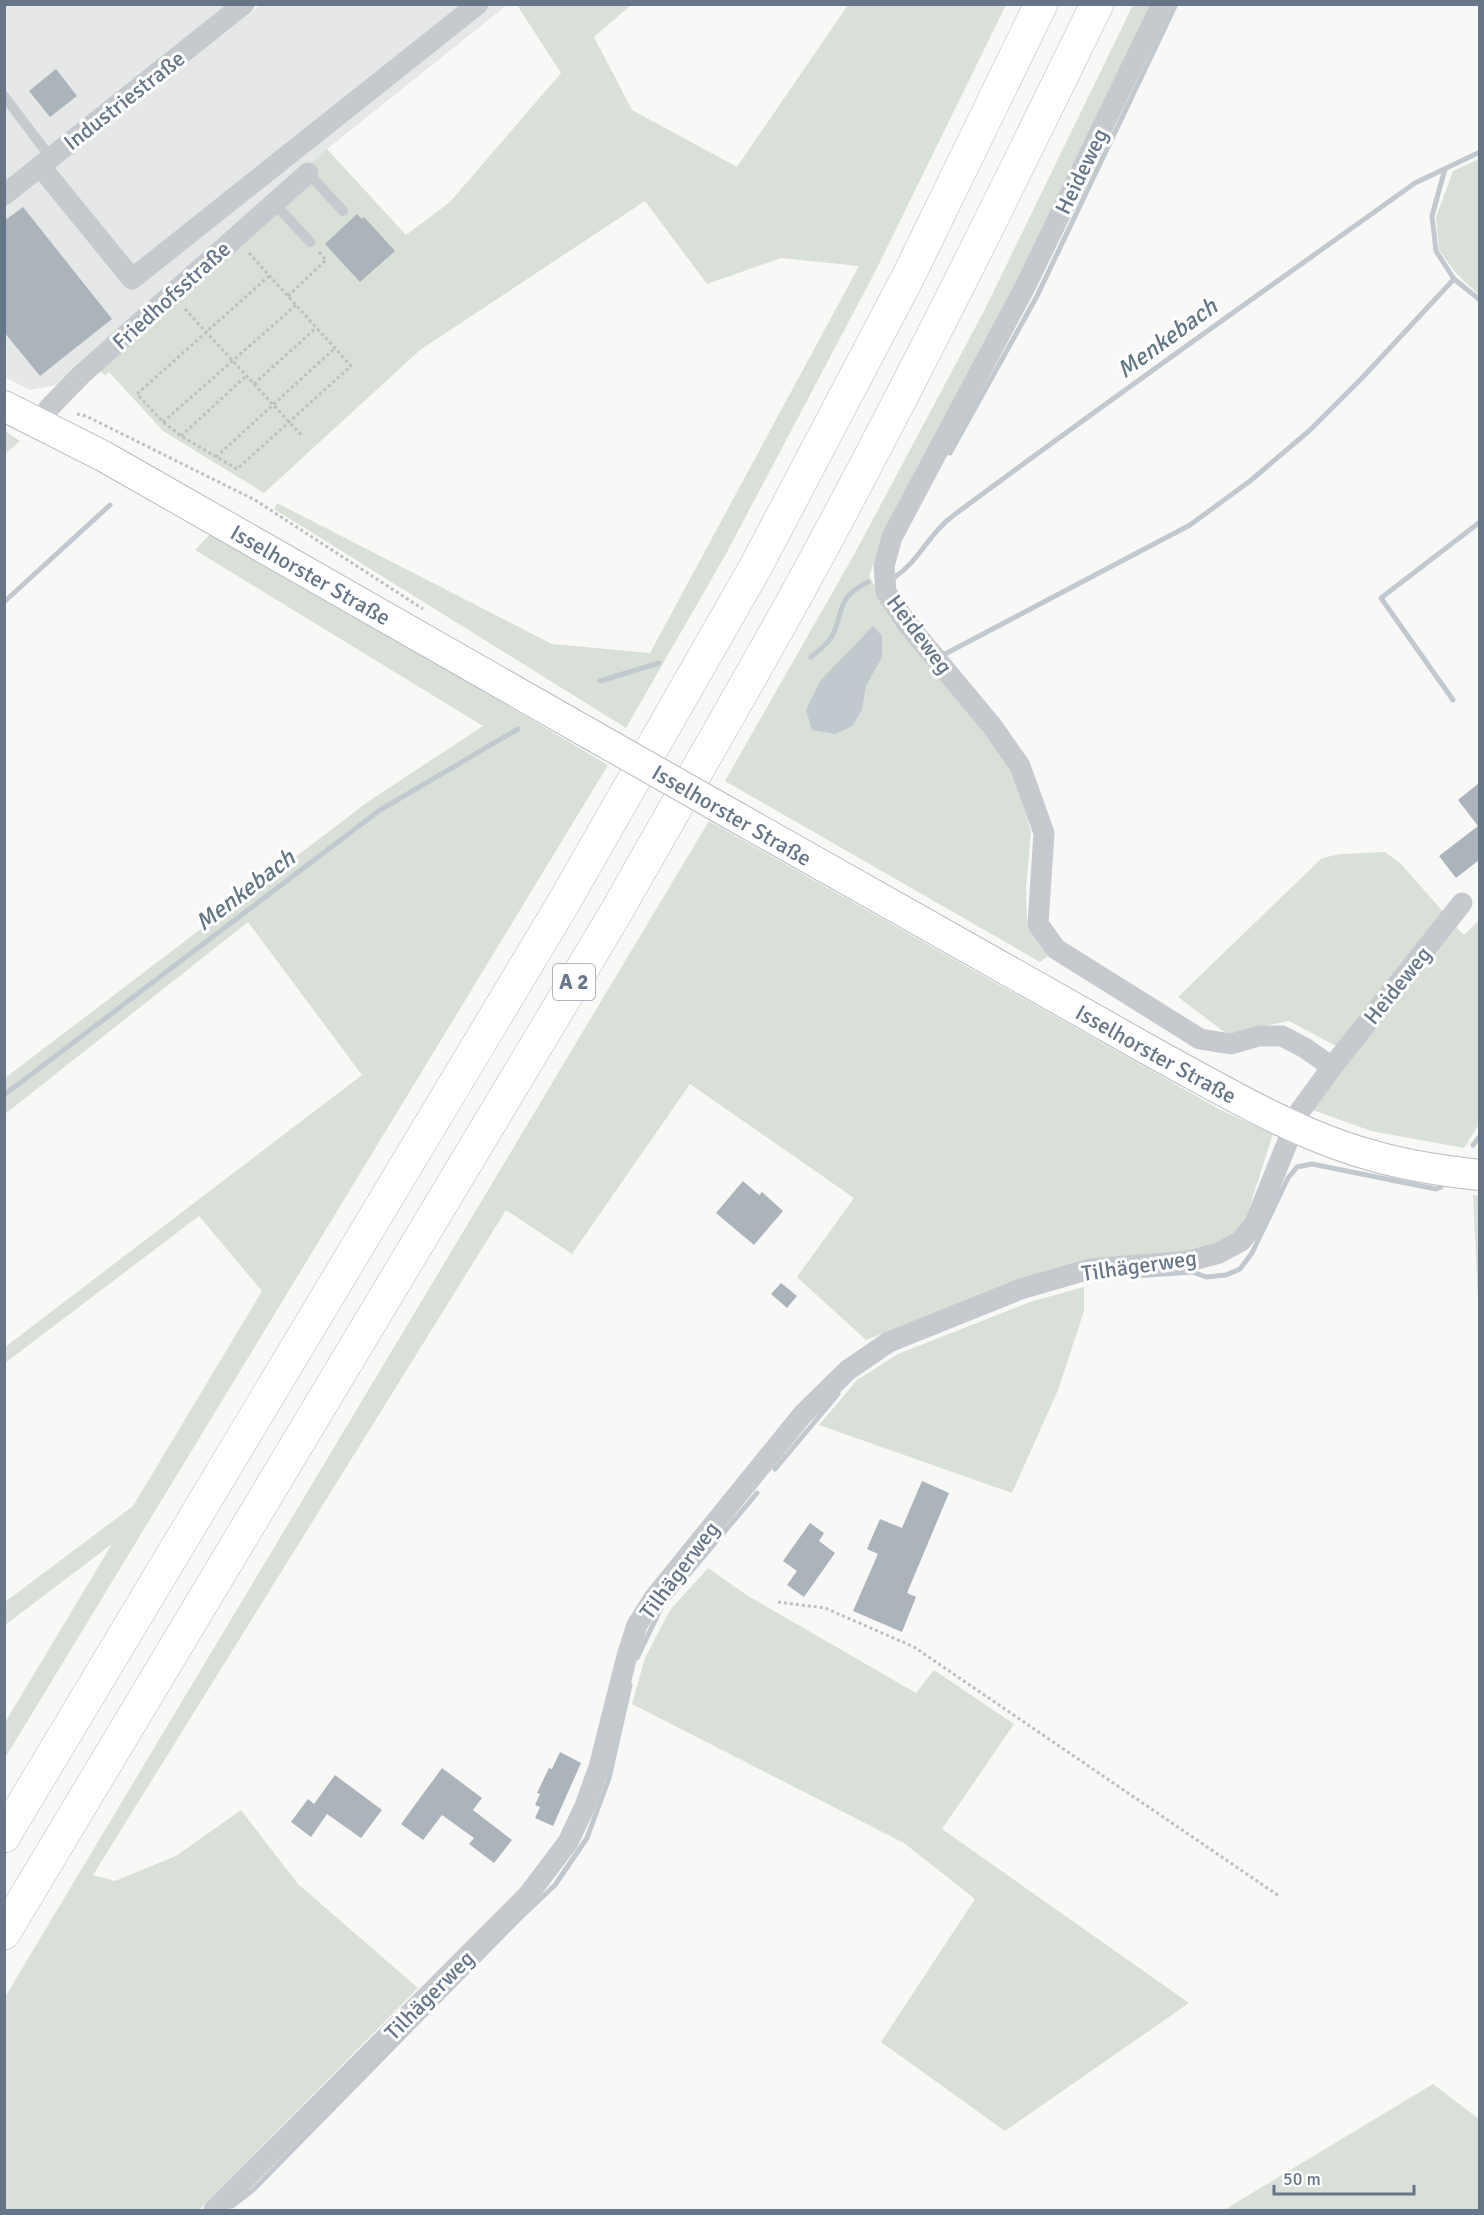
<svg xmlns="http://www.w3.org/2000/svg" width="1484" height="2215" viewBox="0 0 1484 2215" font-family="Signika,sans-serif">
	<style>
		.built { fill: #e6e7e7 }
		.green { fill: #d9e0d7 }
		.water { fill: #c1c9cf }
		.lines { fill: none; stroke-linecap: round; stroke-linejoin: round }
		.stream { stroke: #c1c9cf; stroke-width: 5 }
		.building { fill: #acb4bb }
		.secondary-casing { stroke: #b8bdc2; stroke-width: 32 }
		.highway-casing { stroke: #b6babe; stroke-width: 34 }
		.path { stroke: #bdc0c3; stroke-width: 3; stroke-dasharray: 3 3; stroke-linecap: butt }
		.lane { stroke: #c6c9cd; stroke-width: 10 }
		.street { stroke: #c6c9cd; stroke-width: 21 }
		.secondary { stroke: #fff; stroke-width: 30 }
		.highway { stroke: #fff; stroke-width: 33 }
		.secondary-bridge-casing { stroke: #b8bdc2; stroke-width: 32; stroke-linecap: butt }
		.secondary-bridge { stroke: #fff; stroke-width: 30 }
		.labels { text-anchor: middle; stroke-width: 6; stroke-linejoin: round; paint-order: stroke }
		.shield { fill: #fff; stroke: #949fac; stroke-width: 1.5 }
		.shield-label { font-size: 21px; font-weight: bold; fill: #667688 }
		.street-label { font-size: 22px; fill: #667688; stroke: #fff }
		.water-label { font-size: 24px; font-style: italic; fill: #637783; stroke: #fff }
	</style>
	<rect width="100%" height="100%" fill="#f8f8f6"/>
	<!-- built -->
	<path class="built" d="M5 5H227L5 181Z
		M260 5H507L327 149 91 360 57 385 30 390 5 377V207Z"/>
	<!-- green -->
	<path class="green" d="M517 5H631L594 37 632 110 737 167 848 5H1006L875 272 727 552 626 728 274 509 277 503 552 644 650 653 859 266 781 258 707 284 645 201 420 350 264 493 163 431 109 372 105 376 91 360 327 149 406 235 450 202 561 73Z
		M1133 5H1153L1020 282 885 530 869 576 881 597 1013 771 1031 832 1026 888 1027 924 1050 955 1040 962 725 781 855 553 984 311Z
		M1479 159V295L1455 272 1439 250 1436 217 1453 171Z
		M5 431 20 441 5 454H4Z
		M213 531 608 765 5 1758 4 1724 112 1544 5 1625V1602L133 1506 262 1291 199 1216 5 1363V1347L362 1075 248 922 5 1114V1078L369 801 483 726 195 550Z
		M709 821 1221 1110 1273 1134 1247 1215 1235 1233 1216 1248 1020 1281 866 1340 797 1277 854 1198 690 1084 572 1254 506 1210 93 1875 115 1881 176 1856 241 1810 298 1884 418 1988 199 2210H5V1997Z
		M1385 852 1401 864 1446 915 1338 1047 1289 1021 1227 1034 1178 997 1322 858 1341 854Z
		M1479 920V1124L1464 1148 1371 1131 1313 1110 1319 1092 1455 926 1464 935Z
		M1473 1195 1479 1196V1320Z
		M1084 1287V1311L1058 1390 1012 1493 819 1425 857 1380 898 1354 1030 1302Z
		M708 1568 748 1596 916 1693 934 1670 1014 1724 942 1829 1189 2003 1005 2131 881 2042 975 1899 904 1843 632 1704 645 1658 670 1610Z
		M1433 2084 1479 2119V2210H1224Z"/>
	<!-- water -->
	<path class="water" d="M873 626 882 636V657L866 686 862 710 852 726 835 734 812 730 806 710 820 681Z"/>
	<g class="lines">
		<!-- stream -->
		<path class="stream" d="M1454 279 1480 300
			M950 453 1037 296 1176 4
			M895 577C919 561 930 532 954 515 1106 402 1261 293 1415 183L1480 152
			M4 602 110 505
			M945 654 1190 525 1250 481 1309 431 1362 378 1454 279 1436 251 1432 216 1445 169
			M811 657C818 651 828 644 832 636 845 609 836 598 868 582
			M600 681 659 663
			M1453 700 1381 598 1480 522
			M4 1095 380 810 518 729
			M1473 1145 1480 1136
			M1134 1276 1193 1272 1206 1277 1226 1275 1240 1269 1252 1253 1288 1178 1297 1167 1312 1164 1436 1189 1441 1187
			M775 1469 838 1394
			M637 1658 662 1606 757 1493
			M232 2206 253 2190 517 1921 555 1885 587 1838 609 1778 630 1685"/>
	</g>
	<!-- building -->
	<path class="building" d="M56 69 77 96 50 117 29 91Z
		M23 207 112 319 40 376 4 332V221Z
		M357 214 362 219 364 217 395 251 360 282 325 244Z
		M1479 783V860L1456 878 1439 856 1478 826 1458 800Z
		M743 1181 759 1195 762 1192 783 1211 754 1245 716 1213Z
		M781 1283 797 1296 787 1308 771 1294Z
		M922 1481 949 1493 907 1593 916 1597 902 1632 853 1611 878 1554 867 1549 880 1519 902 1528Z
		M810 1523 824 1533 819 1541 835 1553 804 1597 787 1585 797 1571 783 1561Z
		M560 1752 581 1763 553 1826 535 1818 540 1807 535 1805 540 1794 537 1793 549 1768 552 1769Z
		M442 1768 482 1798 473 1810 512 1840 494 1863 469 1844 474 1838 442 1815 423 1840 401 1824Z
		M335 1775 382 1810 361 1838 327 1814 311 1837 291 1822 308 1799 314 1804Z"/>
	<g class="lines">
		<defs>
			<g id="secondary">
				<path id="s1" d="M4 406 103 456 590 734"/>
				<path id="s2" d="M738 818 1161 1057C1226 1092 1296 1134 1367 1154 1403 1165 1442 1171 1480 1175"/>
			</g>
			<path id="highway" d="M4 1836 564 902 755 568 908 277 1041 4
				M4 1933 615 914C676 806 739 699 799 590 904 398 1001 201 1097 4"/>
		</defs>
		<!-- secondary casing -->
		<use href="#secondary" class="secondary-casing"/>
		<!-- highway casing -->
		<use href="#highway" class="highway-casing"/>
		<!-- path -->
		<path class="path" d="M249 253 351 366 237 469 181 436 163 422 137 394 269 276
			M288 296 326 260 319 252
			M185 309 302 436
			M254 384 316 328
			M77 414 86 416 255 500 423 609
			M163 422 296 305
			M181 436 246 376
			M216 457 334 349
			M778 1602 825 1608 914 1647 1279 1896"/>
		<!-- lane -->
		<path class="lane" d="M4 96 51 158
			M308 173 343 211
			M274 203 310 242"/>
		<!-- street -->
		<path class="street" d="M1162 4 1025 287 892 537 884 566 886 592 908 625 992 726 1020 766 1044 833 1038 924 1056 949 1200 1039 1231 1044 1259 1036H1282L1305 1048 1332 1067
			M40 166 132 279 478 4
			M4 195 244 4
			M42 424 49 408 81 375 308 173
			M214 2210 528 1895 568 1842 585 1806 599 1767 627 1656 637 1625 654 1598 803 1414 848 1370 889 1342 1021 1289 1090 1269 1189 1261 1219 1253 1241 1241 1255 1223 1300 1111 1332 1067 1462 903"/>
		<!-- secondary -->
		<use href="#secondary" class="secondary"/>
		<!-- highway -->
		<use href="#highway" class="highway"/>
		<defs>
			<path id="secondary-bridge" d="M590 734 738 818"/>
		</defs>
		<!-- secondary-bridge casing -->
		<use href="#secondary-bridge" class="secondary-bridge-casing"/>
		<!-- secondary-bridge -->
		<use href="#secondary-bridge" class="secondary-bridge"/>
	</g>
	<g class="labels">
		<!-- shield labels -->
		<rect class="shield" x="553" y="964" width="42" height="36" rx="4.5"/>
		<g class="shield-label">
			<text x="574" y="989">A 2</text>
		</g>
		<!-- street labels -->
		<g class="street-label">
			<text transform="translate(124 100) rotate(-38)" y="8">Industriestraße</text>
			<text transform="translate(1081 171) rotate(-64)" y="8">Heideweg</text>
			<text transform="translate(171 295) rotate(-42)" y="8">Friedhofsstraße</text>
			<text dy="8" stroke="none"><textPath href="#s1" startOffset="350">Isselhorster Straße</textPath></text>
			<text transform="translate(920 634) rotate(53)" y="8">Heideweg</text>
			<text transform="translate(732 815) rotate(30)" y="8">Isselhorster Straße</text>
			<text transform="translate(1397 985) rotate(-51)" y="8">Heideweg</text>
			<text dy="8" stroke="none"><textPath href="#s2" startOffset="480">Isselhorster Straße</textPath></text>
			<text transform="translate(1139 1265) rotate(-8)" y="8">Tilhägerweg</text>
			<text transform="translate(679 1570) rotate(-53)" y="8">Tilhägerweg</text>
			<text transform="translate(429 1995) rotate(-45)" y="8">Tilhägerweg</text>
		</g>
		<!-- water labels -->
		<g class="water-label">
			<text transform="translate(1167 338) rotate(-36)" y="8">Menkebach</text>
			<text transform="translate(245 890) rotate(-37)" y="8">Menkebach</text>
		</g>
	</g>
	<!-- border -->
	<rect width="1484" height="2215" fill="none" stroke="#667688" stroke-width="12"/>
	<!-- scale -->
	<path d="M1274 2185v9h140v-9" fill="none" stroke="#667688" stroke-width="3"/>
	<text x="1283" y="2185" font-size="18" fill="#667688" stroke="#ffffff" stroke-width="4.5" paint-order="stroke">50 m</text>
</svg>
